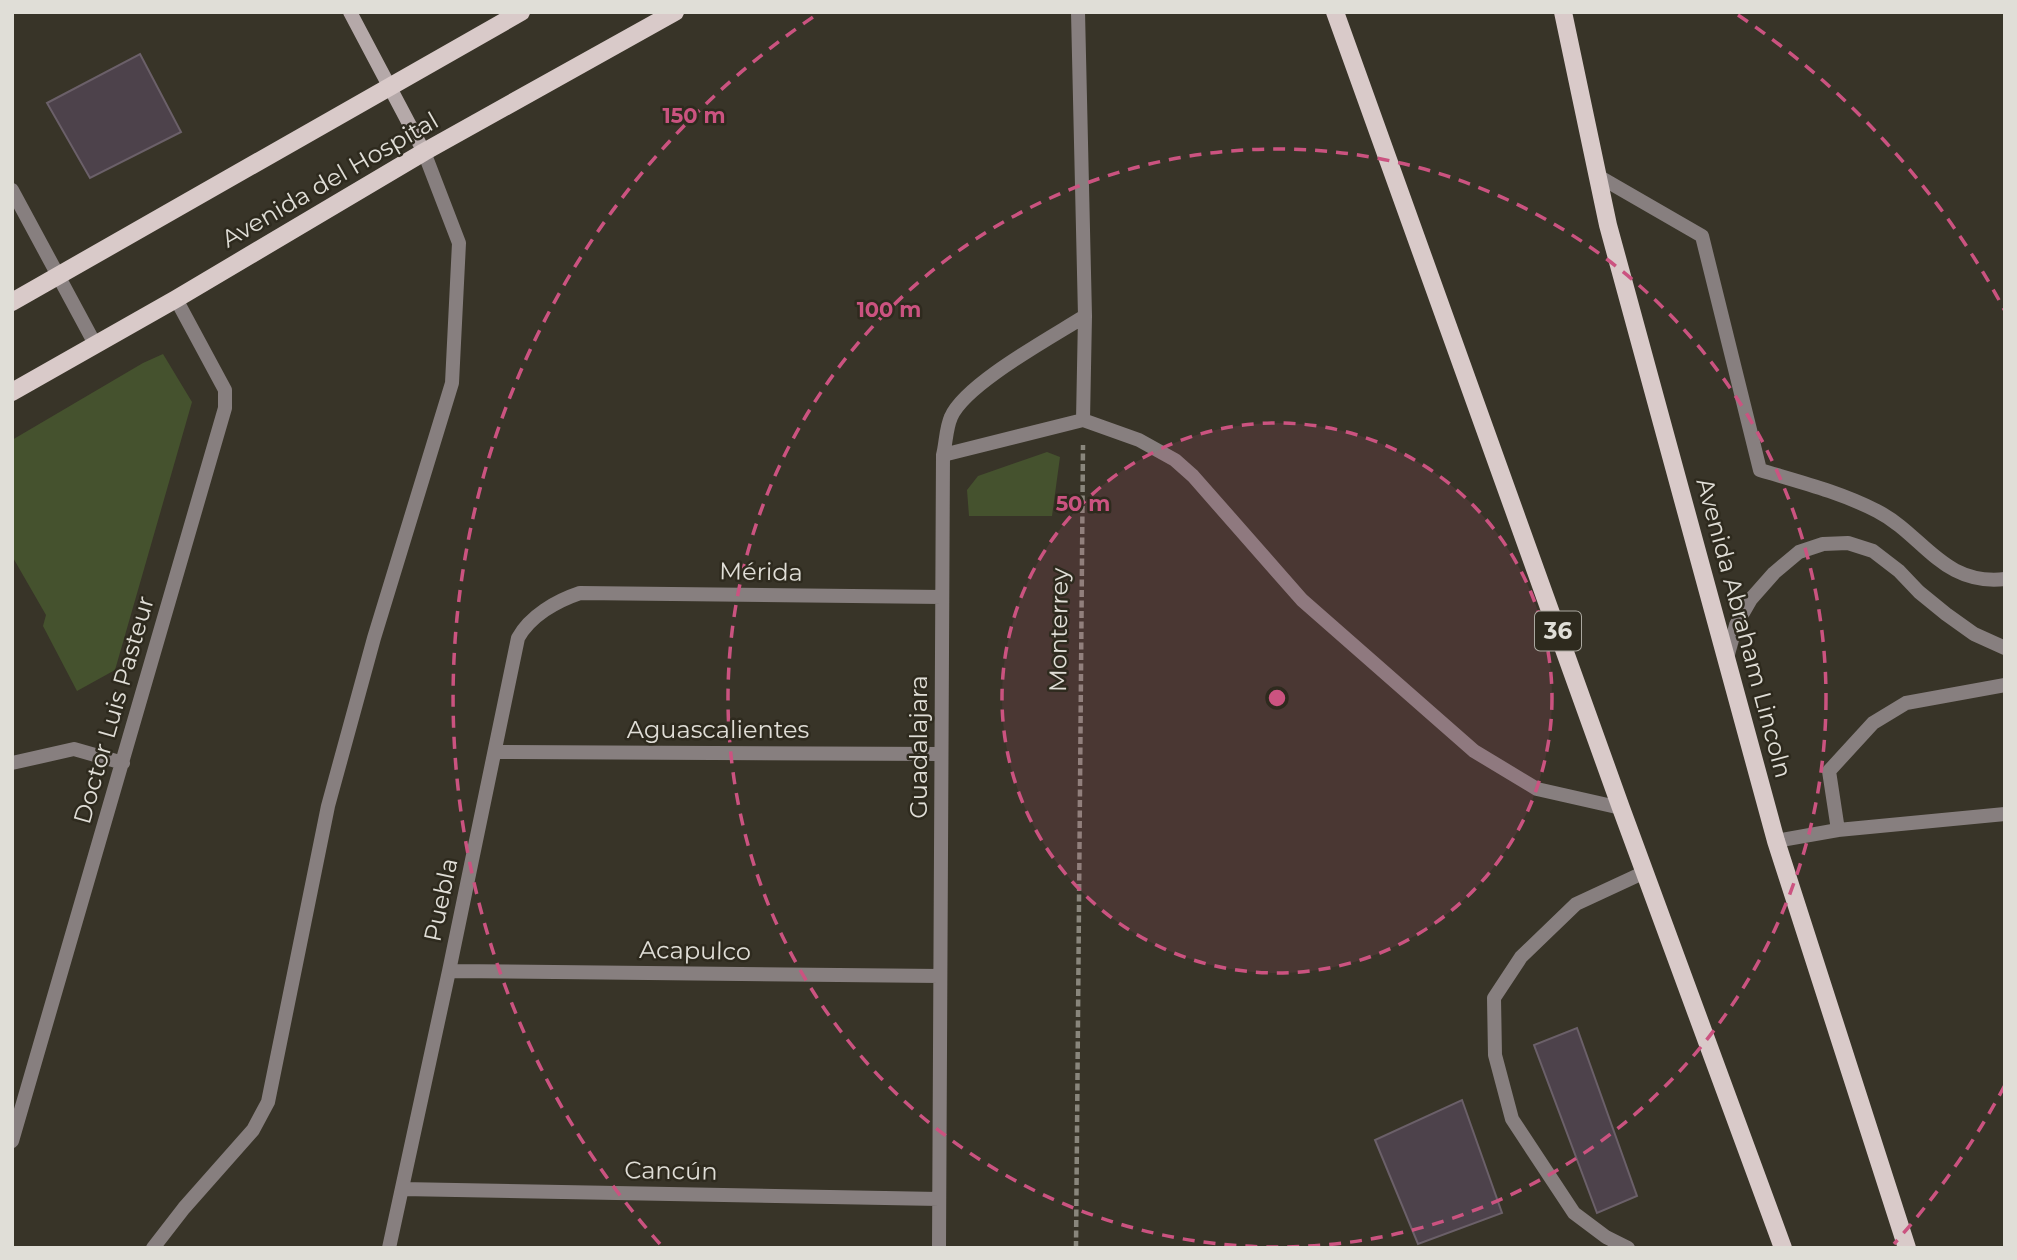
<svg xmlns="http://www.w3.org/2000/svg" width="2017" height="1260" viewBox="0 0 2017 1260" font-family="Montserrat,sans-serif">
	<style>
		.green { fill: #45522e }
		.building { fill: #4d424b; stroke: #6b6069; stroke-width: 2 }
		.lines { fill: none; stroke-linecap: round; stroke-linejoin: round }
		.path { stroke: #89867c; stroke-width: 4.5; stroke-dasharray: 7 3.5; stroke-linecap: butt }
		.service { stroke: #877f7f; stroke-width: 14 }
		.minor { stroke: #877f7f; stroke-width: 14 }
		.secondary { stroke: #b5a9a9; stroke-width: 14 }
		.primary { stroke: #d9cac9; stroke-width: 18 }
		.ring { fill: none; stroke: #cb5380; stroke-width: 3.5; stroke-dasharray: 12 9 }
		.labels { text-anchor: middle; stroke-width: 5; stroke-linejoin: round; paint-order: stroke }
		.shield { fill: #2e2a1e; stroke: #aba8a0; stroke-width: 2 }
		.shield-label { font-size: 23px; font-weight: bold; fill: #e0ded7 }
		.street-label { font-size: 24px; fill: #e0ded7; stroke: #2e2a1e }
		.centre { fill: #cb5380; stroke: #2e2a1e; stroke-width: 3.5 }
		.ring-label { font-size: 21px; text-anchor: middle; font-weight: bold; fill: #cb5380; stroke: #2e2a1e; stroke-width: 5; stroke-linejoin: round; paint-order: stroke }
	</style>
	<rect width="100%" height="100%" fill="#383428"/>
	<!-- green -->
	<path class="green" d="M163 354 192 402 115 670 77 691 43 626 46 615 12 556V440L143 363Z
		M1047 452 1060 457 1052 516H969L967 490 978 476Z"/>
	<!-- building -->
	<path class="building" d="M140 54 181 132 90 178 47 103Z
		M1577 1028 1637 1196 1597 1213 1534 1045Z
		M1462 1100 1502 1213 1418 1244 1375 1140Z"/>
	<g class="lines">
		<!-- path -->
		<path class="path" d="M1076 1248 1083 445"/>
		<!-- service -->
		<path class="service" d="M153 1248 184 1208 253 1130 268 1102 328 806 374 638 452 383 459 243 424 152
			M1628 1248 1606 1237 1574 1213 1512 1119 1495 1055 1494 998 1521 957 1576 904 1645 872"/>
		<!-- minor -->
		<path class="minor" d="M1078 12 1085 316 1083 420
			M1598 176 1702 236 1760 470C1800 482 1840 492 1877 511 1924 535 1942 586 2005 579
			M12 190 95 344
			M943 455 1083 420 1139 440 1175 460 1193 476 1302 600 1474 751 1537 789 1621 808
			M1727 658 1736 625 1751 599 1774 573 1799 552 1823 544 1848 543 1873 551 1899 571 1919 592 1946 614 1974 634 2005 648
			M495 752 941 754
			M12 763 74 749 123 763
			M1838 830 1829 771 1873 723 1906 703 2005 685
			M1776 841 1838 830 2005 814
			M449 971 940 976
			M12 1141 225 408V390L176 299
			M402 1189 939 1199
			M389 1248 449 971 518 638C530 616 556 601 580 593L942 597
			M939 1248 943 455C946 443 946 428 951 417 965 384 1052 337 1085 316"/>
		<!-- secondary -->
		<path class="secondary" d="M350 12 424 152"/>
		<!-- primary -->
		<path class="primary" d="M1335 12 1621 808 1783 1248
			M1563 12 1608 225 1776 841 1907 1248
			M12 302 521 12
			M12 392 176 299 424 152 675 12"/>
	</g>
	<!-- distance rings -->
	<circle cx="1277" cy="698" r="275" fill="#cb5380" fill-opacity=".12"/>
	<g class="ring">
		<circle cx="1277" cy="698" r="275"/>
		<circle cx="1277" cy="698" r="549"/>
		<path d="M2005 1085A824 824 0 0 1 1894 1244M660 1244A824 824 0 0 1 816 15M1738 15A824 824 0 0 1 2005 311"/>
	</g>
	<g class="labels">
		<!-- shield labels -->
		<rect class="shield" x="1535" y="611.5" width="46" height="39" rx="5"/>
		<g class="shield-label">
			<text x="1558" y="639">36</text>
		</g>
		<!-- street labels -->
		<g class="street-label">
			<text transform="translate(330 180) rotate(-30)" y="8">Avenida del Hospital</text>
			<text transform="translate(761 572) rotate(1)" y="8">Mérida</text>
			<text transform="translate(1744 628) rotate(75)" y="8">Avenida Abraham Lincoln</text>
			<text transform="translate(1059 630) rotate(-89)" y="8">Monterrey</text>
			<text transform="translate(114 710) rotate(-74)" y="8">Doctor Luis Pasteur</text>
			<text x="718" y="738">Aguascalientes</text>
			<text transform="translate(919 747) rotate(-90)" y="8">Guadalajara</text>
			<text transform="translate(441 900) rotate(-78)" y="8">Puebla</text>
			<text transform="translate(695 951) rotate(1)" y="8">Acapulco</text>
			<text transform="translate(671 1171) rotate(1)" y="8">Cancún</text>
		</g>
	</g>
	<circle cx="1277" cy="698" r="10" class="centre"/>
	<g class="ring-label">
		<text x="694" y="123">150 m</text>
		<text x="889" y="317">100 m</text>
		<text x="1083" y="511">50 m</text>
	</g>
	<!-- border -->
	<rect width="2017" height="1260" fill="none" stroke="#e0ded7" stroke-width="28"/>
</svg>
